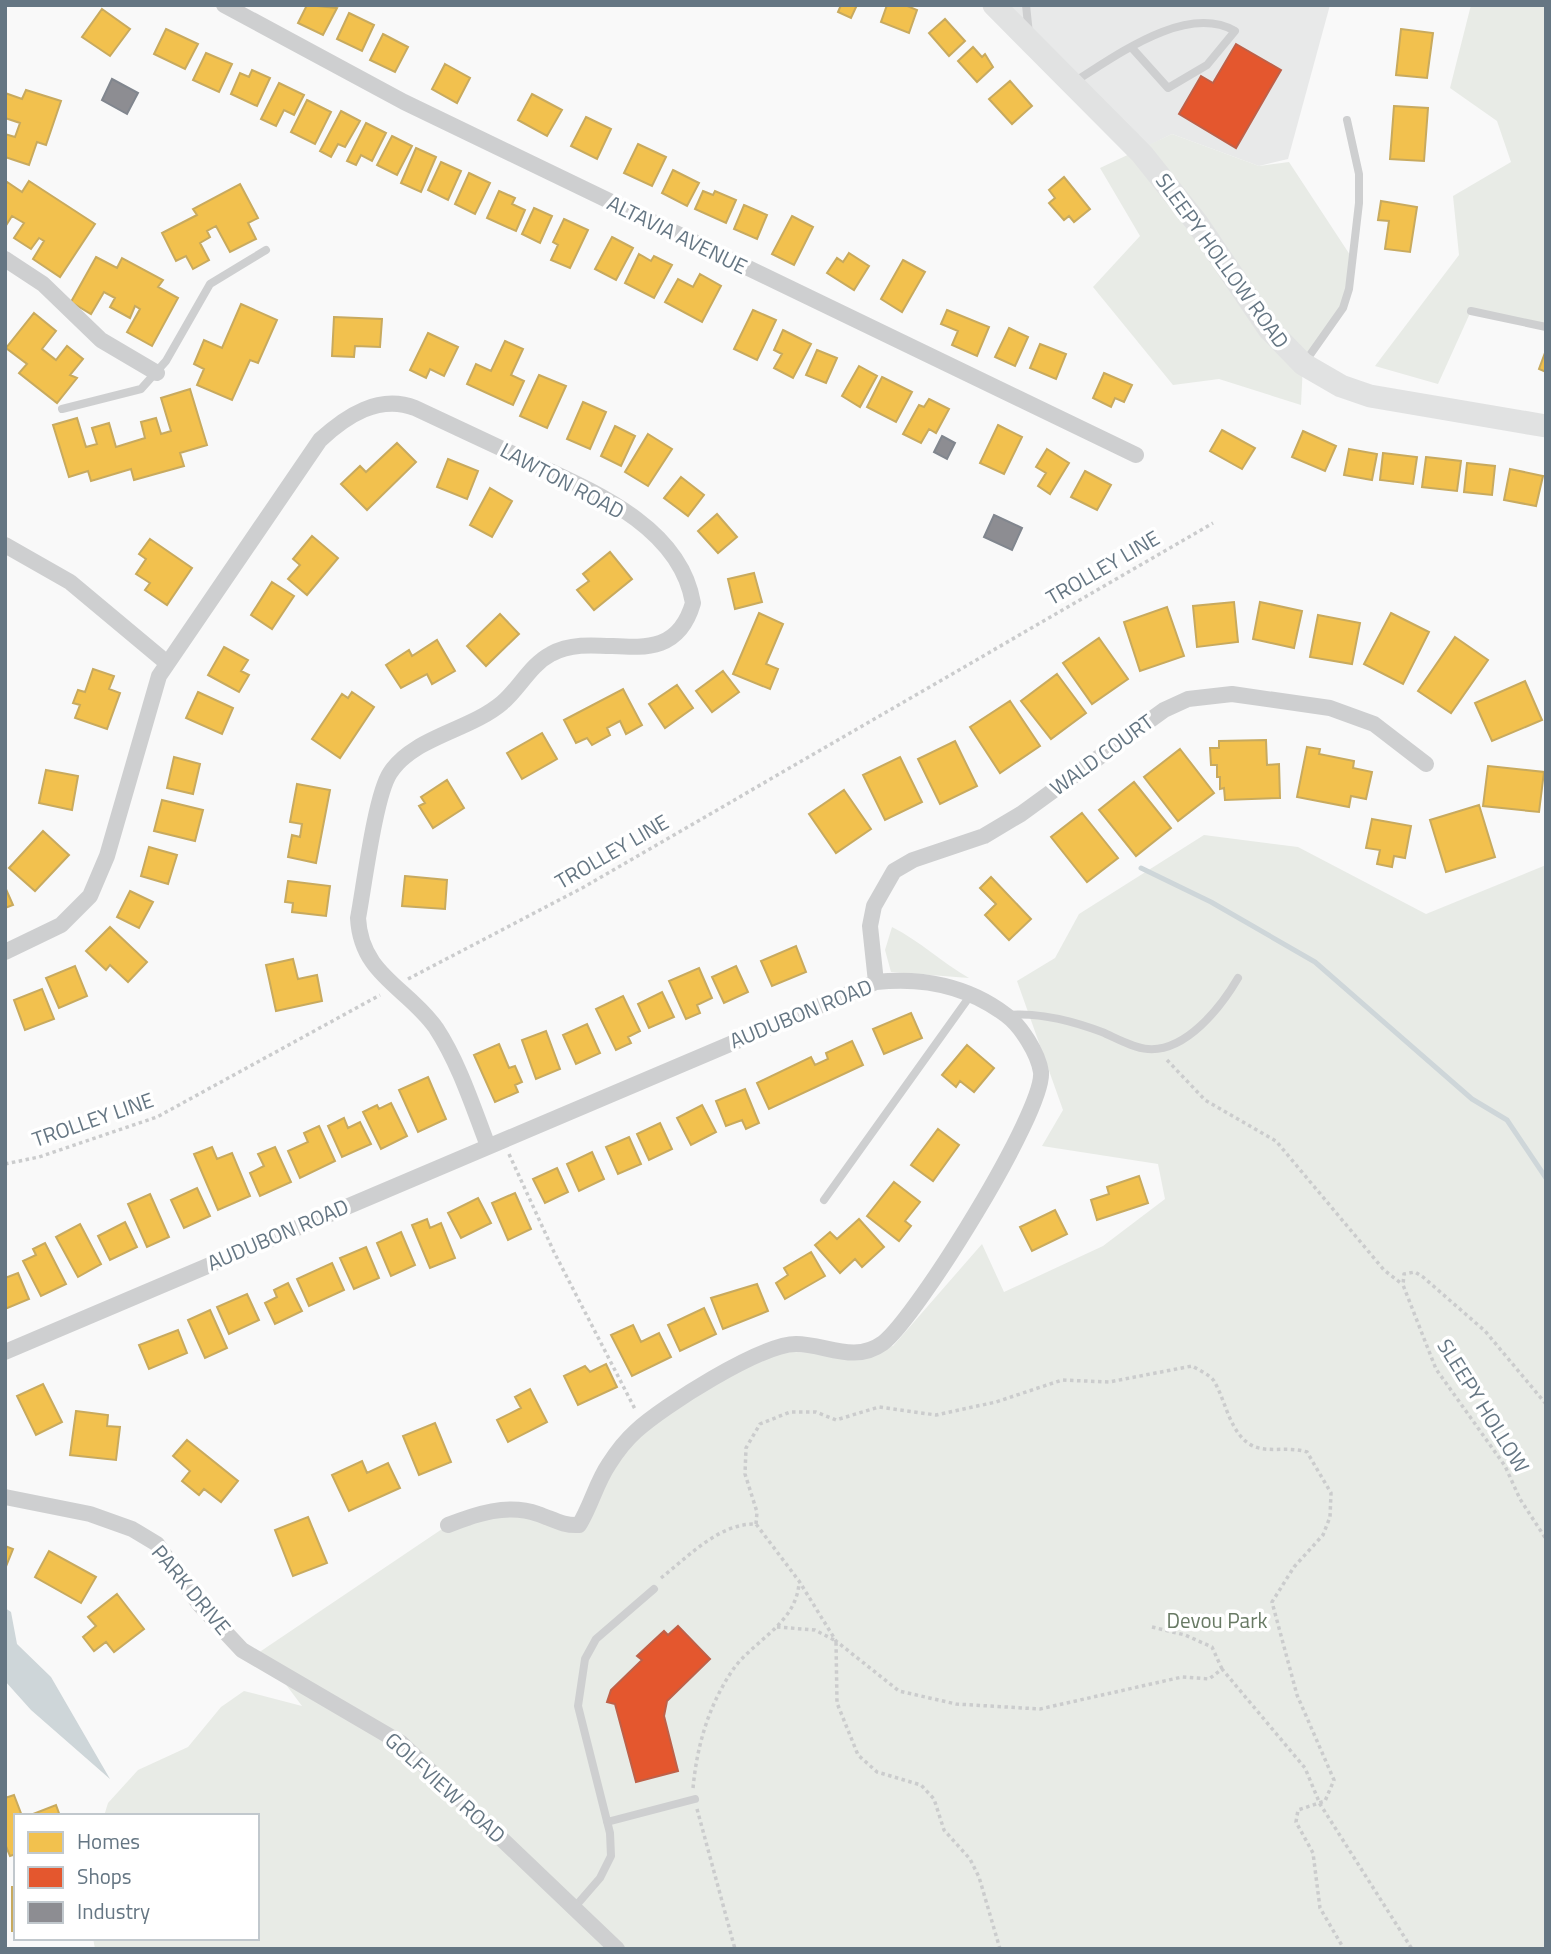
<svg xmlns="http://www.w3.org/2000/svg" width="1551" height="1954" viewBox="0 0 1551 1954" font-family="'Titillium Web',sans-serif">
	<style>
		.built { fill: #e8e9e9 }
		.green { fill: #e8ebe6 }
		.water { fill: #ced6d9 }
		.homes { fill: #f2c14e; stroke: #c8aa5e; stroke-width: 2 }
		.shops { fill: #e4572e; stroke: #be6048; stroke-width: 2 }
		.industry { fill: #8d8d92; stroke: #81868e; stroke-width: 2 }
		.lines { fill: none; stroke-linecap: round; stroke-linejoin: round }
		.stream { stroke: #ced6d9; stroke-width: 5 }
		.path { stroke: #cbcccd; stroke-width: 3.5; stroke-dasharray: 3.5 3.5; stroke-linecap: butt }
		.service { stroke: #cecfd0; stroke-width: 8 }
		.minor { stroke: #cecfd0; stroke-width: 16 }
		.secondary { stroke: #e1e2e2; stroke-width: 23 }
		.labels { text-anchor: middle; stroke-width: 7; stroke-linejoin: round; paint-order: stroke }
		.street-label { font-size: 21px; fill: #657683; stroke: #fff }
		.park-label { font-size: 21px; fill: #687a64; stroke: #fff }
	</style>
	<rect width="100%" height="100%" fill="#f9f9f9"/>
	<!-- built -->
	<path class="built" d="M994 5H1330L1288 159 1259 166 1172 134 1138 151Z"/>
	<!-- green -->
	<path class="green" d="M1471 5H1546V327L1471 311 1438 384 1375 366 1459 255 1453 196 1511 162 1497 121 1450 88Z
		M1172 134 1259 166 1289 162 1354 261 1343 308 1303 364 1301 405 1219 379 1173 385 1093 287 1140 236 1100 168Z
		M1204 835 1298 847 1426 914 1546 865V1949H95L93 1938H257V1816H104L108 1803 138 1770 188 1747 221 1707 244 1691 302 1706 278 1674 252 1657 448 1525 504 1510 579 1525 635 1432 765 1351 850 1354 893 1346 982 1244 1004 1292 1103 1246 1165 1199 1158 1164 1042 1146 1063 1110 1017 981 1055 958 1079 914Z
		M892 927C920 941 941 962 969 978L891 972 885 950Z"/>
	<!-- water -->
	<path class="water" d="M5 1608 11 1612 17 1644 51 1677 110 1779 31 1710 5 1681Z"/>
	<!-- homes -->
	<path class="homes" d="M307 5 337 8 323 35 298 23Z
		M841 5H857L851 18 838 12Z
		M887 5H905L917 10 909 33 881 22Z
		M102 9 130 29 110 56 82 37Z
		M349 13 374 25 362 51 337 39Z
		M945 19 965 41 949 56 929 33Z
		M166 29 198 44 185 69 154 54Z
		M1401 29 1433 33 1427 78 1396 75Z
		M383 34 408 47 395 72 370 60Z
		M973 47 982 57 985 54 993 67 977 82 958 61Z
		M206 53 232 64 219 92 193 80Z
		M445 64 470 78 457 103 432 89Z
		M252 70 270 78 257 106 231 94 240 73 249 77Z
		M1010 81 1032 106 1012 124 989 99Z
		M279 83 304 95 294 115 284 110 276 126 261 119Z
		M26 90 61 101 46 145 37 142 29 165 5 157V134L15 137 20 123 5 118V93L22 99Z
		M532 94 562 110 547 136 518 120Z
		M307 100 331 112 315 144 291 132Z
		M1394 106 1428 108 1424 161 1390 159Z
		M341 111 360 121 345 147 338 144 331 157 320 151Z
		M586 117 611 129 597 159 571 146Z
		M366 123 386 133 372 161 361 155 356 165 347 161Z
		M392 136 412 146 397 175 377 165Z
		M638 144 666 157 652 186 624 173Z
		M416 148 436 157 421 192 401 183Z
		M441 162 461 171 448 200 428 190Z
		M673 170 699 183 687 206 662 193Z
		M469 173 490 183 475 214 455 204Z
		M1064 177 1090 209 1074 222 1069 216 1064 220 1049 203 1055 198 1049 190Z
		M29 181 95 224 60 277 33 259 44 241 39 238 31 249 14 238 24 223 12 216 5 227V186L7 182 22 192Z
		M240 184 258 218 248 223 256 239 230 252 216 226 207 231 210 237 200 243 209 260 193 269 186 256 176 261 162 233 197 215 193 209Z
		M499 191 515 198 512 204 525 210 516 231 487 218Z
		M703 191 713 195 715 191 736 200 726 223 695 209Z
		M1381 201 1417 207 1410 252 1385 249 1389 221 1378 220Z
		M744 205 767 215 757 239 734 229Z
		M534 208 552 216 540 243 522 234Z
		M792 216 813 227 794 265 772 254Z
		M564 219 588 230 570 268 551 260 558 245 553 242Z
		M612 237 633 248 616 280 595 269Z
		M849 253 869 266 854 290 827 273 837 258 843 262Z
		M639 254 651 261 654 256 672 265 654 298 625 283Z
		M96 257 117 268 122 258 163 280 158 287 178 298 152 346 127 332 140 309 135 306 130 318 110 307 115 298 104 292 91 314 71 302Z
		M903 260 925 272 902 312 881 299Z
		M700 274 721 286 702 322 665 302 678 279 693 287Z
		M241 304 277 320 258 363 250 360 232 400 197 385 204 369 194 364 204 340 222 348Z
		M753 310 776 320 757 360 734 349Z
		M947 310 989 327 977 356 952 345 958 331 941 324Z
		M34 313 56 331 42 349 56 360 67 346 83 359 70 375 77 378 57 403 19 373 27 364 6 348Z
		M334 317 382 319 380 347 355 346 354 357 332 356Z
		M1009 328 1028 337 1015 366 995 357Z
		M783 330 811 344 793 378 774 368 782 354 774 350Z
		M428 333 458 347 444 376 430 369 426 378 410 370Z
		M505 341 523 349 511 375 524 381 513 405 467 384 476 364 491 371Z
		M1040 344 1066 354 1056 379 1030 368Z
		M817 350 837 358 826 383 806 375Z
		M1546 350V372L1539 369Z
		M859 366 877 376 860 407 842 396Z
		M1104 373 1132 385 1124 402 1115 398 1111 407 1093 398Z
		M539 375 566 386 547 428 520 416Z
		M882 377 912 392 896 422 867 407Z
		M190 389 207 445 180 453 184 466 134 480 131 469 91 481 88 471 69 477 53 425 77 418 86 447 97 444 92 428 109 423 116 447 145 438 141 422 156 418 161 434 171 431 161 398Z
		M929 399 949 409 936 433 929 429 921 443 903 434 919 405 924 407Z
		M583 402 606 412 590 449 567 439Z
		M998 425 1022 437 1004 474 980 463Z
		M615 426 635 436 621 466 601 456Z
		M1222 430 1255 448 1242 469 1210 451Z
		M1303 431 1336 446 1325 471 1292 457Z
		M648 434 672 449 648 486 625 472Z
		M397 443 416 462 367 510 341 484 360 466 366 472Z
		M1047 449 1069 463 1050 494 1038 486 1046 473 1036 467Z
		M1349 449 1377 454 1372 480 1344 475Z
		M1383 453 1417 457 1413 484 1380 480Z
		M1426 457 1461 461 1457 491 1422 487Z
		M448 459 478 471 467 499 437 487Z
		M1467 463 1495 466 1492 495 1464 492Z
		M1510 469 1543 476 1536 506 1504 500Z
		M1085 471 1111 485 1097 510 1071 497Z
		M681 477 704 495 688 516 664 498Z
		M490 488 512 501 492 537 470 525Z
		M717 514 737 537 718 553 698 531Z
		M312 536 338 558 307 595 288 579 300 565 293 559Z
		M150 539 192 568 167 605 145 590 150 583 136 574 146 559 139 554Z
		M610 552 632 579 594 610 577 590 589 581 583 574Z
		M754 573 762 602 735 609 728 579Z
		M272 582 294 596 272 629 251 615Z
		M1234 602 1238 642 1197 647 1193 606Z
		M1260 602 1302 611 1294 648 1253 639Z
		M1167 607 1184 656 1140 671 1124 622Z
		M759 613 783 624 766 664 778 669 770 689 733 674Z
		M1391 613 1429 632 1403 684 1364 664Z
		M500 614 519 634 486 666 467 646Z
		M1318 615 1360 623 1352 664 1310 657Z
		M1455 637 1488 660 1451 713 1418 691Z
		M1099 638 1128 679 1092 704 1063 663Z
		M437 640 455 671 432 684 427 674 401 688 386 665 409 650 412 656Z
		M224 647 248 660 241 671 249 675 239 692 208 675Z
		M93 669 114 676 109 689 120 693 107 729 75 718 80 705 73 703 78 690 85 692Z
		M723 671 739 692 712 712 696 691Z
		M1057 674 1086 713 1051 739 1021 701Z
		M1525 681 1542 720 1492 741 1475 703Z
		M677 685 693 708 665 728 649 704Z
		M623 689 642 725 626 734 620 721 607 728 610 735 592 745 587 738 576 743 564 720Z
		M198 692 233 708 222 734 186 718Z
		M352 692 374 707 340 758 312 739 342 694 348 698Z
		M1010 701 1040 746 1000 773 970 727Z
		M542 733 557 759 522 779 507 753Z
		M1266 740 1267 765 1279 764 1280 798 1225 800 1224 788 1220 789V777H1217V765H1211L1210 748H1219V741Z
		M955 741 977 786 940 804 918 759Z
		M1307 747 1320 749 1319 754 1354 761 1353 768 1372 772 1366 799 1351 796 1349 807 1297 797Z
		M1180 749 1214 793 1178 821 1144 777Z
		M174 757 200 764 193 794 167 788Z
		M900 757 922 802 885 820 863 775Z
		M1488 766 1544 772 1539 812 1483 806Z
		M46 770 78 776 72 810 39 803Z
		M447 780 464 808 433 828 419 806 425 803 421 797Z
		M1134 782 1171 828 1136 856 1099 810Z
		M297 784 330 790 316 863 288 857 292 835 300 837 302 824 290 822Z
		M844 790 871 829 836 853 809 814Z
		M162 800 203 810 195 841 154 831Z
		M1479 805 1495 857 1446 872 1430 820Z
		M1082 813 1118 858 1087 882 1051 837Z
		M1372 819 1411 826 1405 858 1394 856 1392 867 1377 864 1380 850 1366 848Z
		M43 831 69 855 35 891 9 868Z
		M149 847 177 855 168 884 141 876Z
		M405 876 447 880 445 909 402 906Z
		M991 877 1031 919 1009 940 985 915 996 904 980 888Z
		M288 881 330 886 326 916 292 912 293 903 285 902Z
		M5 887 13 905 5 908Z
		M130 891 153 902 139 928 117 917Z
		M110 927 147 962 128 982 110 965 106 970 86 951Z
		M796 946 806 972 772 986 761 961Z
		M293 959 298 979 317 975 322 1001 276 1011 266 965Z
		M75 966 87 996 59 1008 46 978Z
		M736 966 748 992 724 1003 712 977Z
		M699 968 712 998 697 1005 700 1013 686 1019 669 981Z
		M42 989 54 1019 25 1030 14 1000Z
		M662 992 674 1017 649 1028 638 1004Z
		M623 996 640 1031 628 1037 631 1043 616 1050 596 1009Z
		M911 1013 922 1038 884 1054 873 1029Z
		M587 1024 600 1053 576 1064 563 1035Z
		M546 1031 560 1069 536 1079 522 1040Z
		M852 1041 863 1065 769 1109 757 1083 811 1057 815 1065 828 1059 826 1053Z
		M499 1044 509 1068 515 1066 522 1082 515 1085 518 1092 495 1102 474 1055Z
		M967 1045 994 1068 974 1092 960 1081 956 1087 942 1075Z
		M428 1077 446 1119 418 1132 399 1090Z
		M745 1089 759 1123 746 1129 742 1120 726 1126 716 1101Z
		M391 1103 407 1136 381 1149 363 1112 377 1105 379 1109Z
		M702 1105 716 1132 691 1145 677 1118Z
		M344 1118 348 1128 360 1122 371 1144 342 1157 328 1126Z
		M660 1123 672 1149 649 1160 637 1134Z
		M319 1126 335 1161 300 1178 288 1151 308 1142 304 1133Z
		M938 1129 959 1145 933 1181 911 1165Z
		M629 1137 641 1164 618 1174 606 1147Z
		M212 1147 217 1159 232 1153 250 1196 218 1210 194 1154Z
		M275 1147 291 1182 260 1196 250 1173 264 1166 258 1154Z
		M592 1152 604 1179 579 1191 567 1164Z
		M557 1168 568 1192 545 1203 533 1179Z
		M1139 1176 1148 1203 1097 1220 1091 1200 1109 1194 1107 1187Z
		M894 1182 920 1202 905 1221 911 1226 899 1241 867 1216Z
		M197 1188 210 1216 184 1228 171 1200Z
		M515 1193 531 1229 508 1240 492 1203Z
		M150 1194 169 1237 147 1247 128 1204Z
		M478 1198 491 1223 461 1238 448 1213Z
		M1055 1210 1067 1234 1032 1251 1020 1227Z
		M427 1219 430 1228 441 1223 455 1258 430 1268 412 1225Z
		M859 1219 884 1247 862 1267 855 1259 840 1273 815 1245 830 1232 837 1239Z
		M125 1222 137 1247 110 1260 98 1236Z
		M80 1224 101 1264 78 1277 56 1237Z
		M401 1232 415 1265 391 1276 377 1243Z
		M45 1243 66 1284 41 1296 23 1261 36 1255 33 1249Z
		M366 1247 379 1278 354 1289 340 1258Z
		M811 1252 825 1276 785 1299 776 1283 788 1275 784 1268Z
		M332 1263 344 1290 309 1306 297 1279Z
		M18 1273 29 1299 5 1309V1278Z
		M288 1283 302 1311 275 1324 265 1303 277 1297 274 1290Z
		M757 1284 768 1311 723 1329 711 1298Z
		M247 1294 259 1320 229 1334 217 1307Z
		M704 1308 716 1334 680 1351 668 1325Z
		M210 1310 227 1348 205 1358 188 1320Z
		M633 1325 641 1342 659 1333 671 1357 632 1376 611 1335Z
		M178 1330 187 1353 149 1369 139 1345Z
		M606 1364 617 1387 578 1405 564 1376 585 1366 590 1372Z
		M43 1384 62 1422 36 1435 17 1396Z
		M530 1389 547 1422 508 1442 497 1420 521 1408 515 1397Z
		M76 1411 108 1415 107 1426 120 1427 116 1460 70 1455Z
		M435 1423 451 1462 419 1475 403 1436Z
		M187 1440 238 1481 221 1502 204 1489 199 1495 182 1481 190 1471 173 1456Z
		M362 1461 367 1473 388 1463 400 1488 349 1511 332 1475Z
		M308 1517 327 1563 293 1576 275 1530Z
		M5 1546 13 1549 5 1569Z
		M49 1551 96 1577 81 1603 35 1577Z
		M117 1594 144 1629 114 1652 106 1642 94 1651 83 1637 96 1626 88 1617Z
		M14 1795 22 1816H16V1854L10 1856 5 1844V1798Z
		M56 1805 60 1816H28Z
		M12 1887H16V1931H12Z"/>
	<!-- shops -->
	<path class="shops" d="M1236 44 1281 70 1236 148 1179 114 1201 76 1213 83Z
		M678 1626 710 1659 667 1701 664 1716 678 1771 636 1782 615 1704 607 1702 611 1690 642 1660 637 1656 664 1631 668 1635Z"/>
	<!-- industry -->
	<path class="industry" d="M112 79 138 93 127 114 102 100Z
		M942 436 955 443 947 459 934 452Z
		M994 515 1022 528 1012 550 984 537Z"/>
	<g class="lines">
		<!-- stream -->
		<path class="stream" d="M1141 868 1211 902 1315 962 1472 1099 1507 1120 1546 1178"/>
		<!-- path -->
		<path class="path" d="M408 979 584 887 1213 523
			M1167 1060 1205 1100 1276 1141 1384 1270 1402 1284
			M509 1154 554 1252 636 1411
			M5 1164 39 1157 157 1117 380 995
			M1546 1404 1485 1331 1423 1277 1415 1272 1404 1274 1403 1285 1436 1369 1505 1466 1520 1499 1546 1539
			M756 1524 757 1512 745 1474 746 1448 760 1424 790 1412H816L836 1420 879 1407 936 1415 996 1402 1062 1380 1109 1382 1192 1366C1199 1370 1210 1375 1214 1381 1226 1401 1230 1435 1253 1446 1268 1453 1288 1446 1307 1452L1331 1493 1330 1517 1323 1535 1294 1567 1272 1602 1297 1695 1334 1780 1325 1801 1298 1810 1296 1822 1313 1853 1320 1908 1344 1949
			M661 1578C688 1557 719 1523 756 1524L799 1581 836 1641 899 1691 956 1704 1040 1709 1182 1677 1209 1679 1222 1669 1305 1768 1320 1804 1412 1949
			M777 1627 815 1630 836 1641 837 1703 858 1755 877 1772 921 1785 934 1799 944 1830 970 1859 979 1877 1000 1949
			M1152 1627 1185 1635 1212 1647 1222 1669
			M693 1788C697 1746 708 1707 732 1671 752 1641 795 1625 799 1584
			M697 1809 735 1949"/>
		<!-- service -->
		<path class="service" d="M1026 5 1029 34
			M1074 82C1116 56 1186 3 1235 31L1207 65 1168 88 1132 48
			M1471 311 1546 327
			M1305 362 1343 308 1349 289 1359 203V174L1347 120
			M62 409 141 389 166 361 210 284 266 250
			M1007 1015C1038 1012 1073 1021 1102 1032 1116 1038 1133 1048 1148 1049 1186 1052 1221 1007 1238 978
			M824 1200 970 996
			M607 1822 695 1799
			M574 1908 600 1878 611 1856 610 1833 578 1706 585 1659 596 1639 654 1589"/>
		<!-- minor -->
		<path class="minor" d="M224 5 404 102 1136 455
			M5 259 43 284 101 340 157 373
			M5 545 70 582 167 663
			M5 952 61 925 90 896 107 856 159 676 320 440C346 416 379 394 415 408 452 425 489 443 526 460 590 490 680 525 693 603 671 679 599 627 551 654 530 665 519 689 502 703 469 731 413 737 390 773 375 796 364 887 358 918 361 975 407 987 436 1028 459 1063 473 1107 488 1146
			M876 982 870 926 874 906 894 871 913 860 984 836 1021 814 1164 710 1188 699 1232 694 1330 708 1374 724 1426 764
			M5 1352 876 982C922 977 968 986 1006 1015 1021 1026 1038 1053 1041 1072 1045 1111 917 1317 883 1343 854 1364 826 1344 796 1344 761 1344 663 1406 636 1431 626 1440 616 1453 609 1464 596 1483 591 1506 579 1525 563 1526 553 1519 538 1514 508 1503 476 1514 448 1525
			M5 1497 90 1514 132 1529 157 1544 199 1604 242 1650 401 1743 617 1949"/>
		<!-- secondary -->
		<path class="secondary" d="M994 5 1142 154 1197 223 1269 329 1303 364 1341 386 1370 396 1546 426"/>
	</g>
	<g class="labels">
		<!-- street labels -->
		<g class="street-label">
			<text transform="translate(677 235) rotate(26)" y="7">ALTAVIA AVENUE</text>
			<text transform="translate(1222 261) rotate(54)" y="7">SLEEPY HOLLOW ROAD</text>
			<text transform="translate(562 481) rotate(28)" y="7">LAWTON ROAD</text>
			<text transform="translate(1103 568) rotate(-30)" y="7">TROLLEY LINE</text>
			<text transform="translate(1102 755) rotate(-36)" y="7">WALD COURT</text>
			<text transform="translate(612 852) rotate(-30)" y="7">TROLLEY LINE</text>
			<text transform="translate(801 1014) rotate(-22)" y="7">AUDUBON ROAD</text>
			<text transform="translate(93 1120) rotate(-19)" y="7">TROLLEY LINE</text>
			<text transform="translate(278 1235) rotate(-23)" y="7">AUDUBON ROAD</text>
			<text transform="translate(1483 1406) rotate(58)" y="7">SLEEPY HOLLOW</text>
			<text transform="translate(191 1590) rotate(50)" y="7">PARK DRIVE</text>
			<text transform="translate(445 1788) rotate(42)" y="7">GOLFVIEW ROAD</text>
		</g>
		<!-- park labels -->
		<g class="park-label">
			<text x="1217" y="1628">Devou Park</text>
		</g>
	</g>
	<!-- border -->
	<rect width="1551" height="1954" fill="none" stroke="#657683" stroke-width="14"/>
	<!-- legend -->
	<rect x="14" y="1814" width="245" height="126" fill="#ffffff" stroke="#c1c8cd" stroke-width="2"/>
	<rect x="28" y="1832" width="35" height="21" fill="#f2c14e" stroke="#c1c8cd" stroke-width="2"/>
	<text x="77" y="1849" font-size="21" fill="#657683">Homes</text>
	<rect x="28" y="1867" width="35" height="21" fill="#e4572e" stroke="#c1c8cd" stroke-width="2"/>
	<text x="77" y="1884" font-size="21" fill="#657683">Shops</text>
	<rect x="28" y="1902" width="35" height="21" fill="#8d8d92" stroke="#c1c8cd" stroke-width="2"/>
	<text x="77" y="1919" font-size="21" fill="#657683">Industry</text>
</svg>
